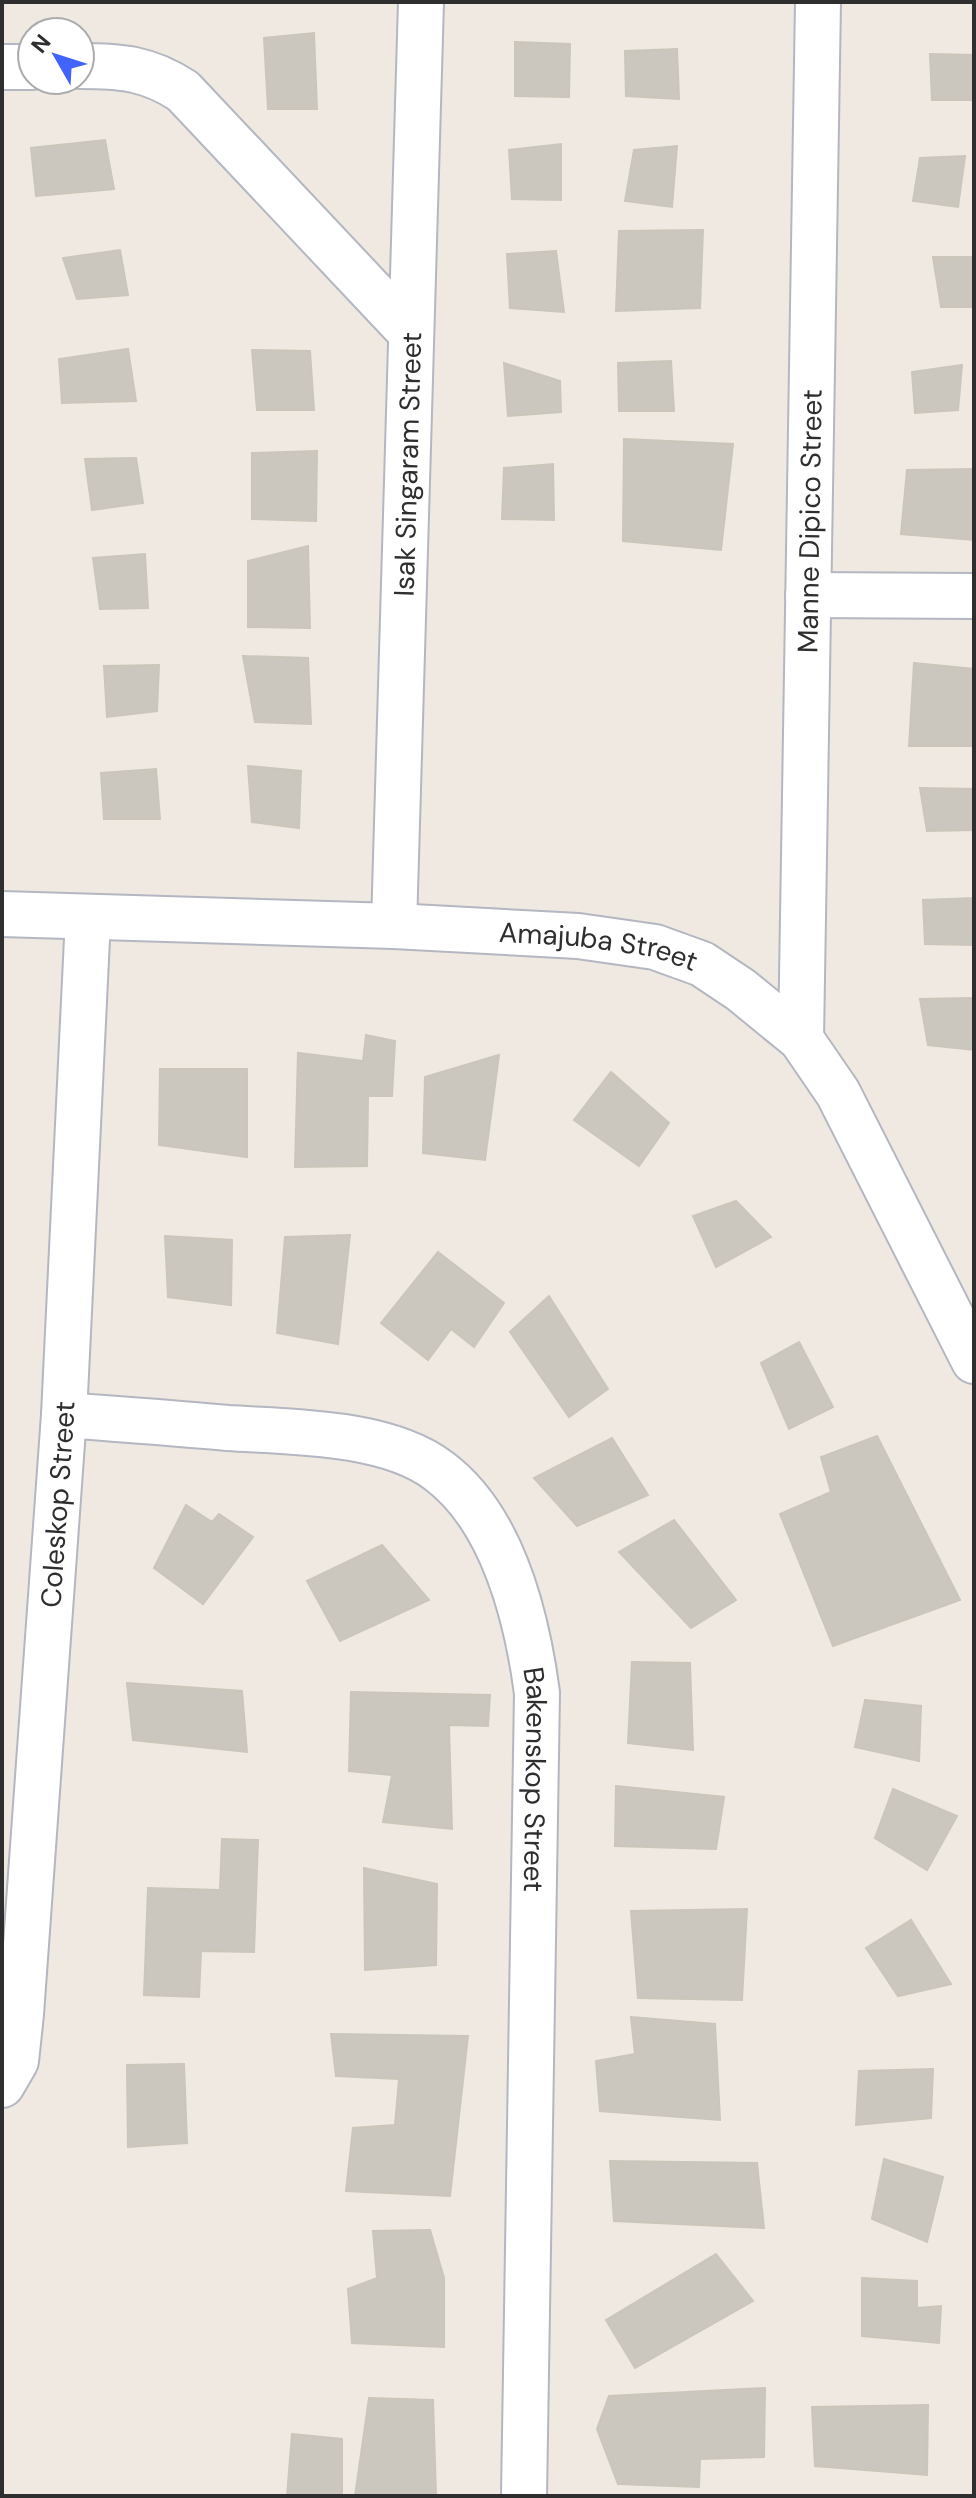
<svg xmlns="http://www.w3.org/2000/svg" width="976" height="2498" viewBox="0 0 976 2498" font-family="'DM Sans',sans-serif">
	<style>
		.building { fill: #cbc7bf; stroke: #cbc5ba; stroke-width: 2 }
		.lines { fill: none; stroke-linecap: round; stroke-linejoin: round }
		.street-casing { stroke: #b4b7c1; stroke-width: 48 }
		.street { stroke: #fff; stroke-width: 44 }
		.labels { text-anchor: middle; stroke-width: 6; stroke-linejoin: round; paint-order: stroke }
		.street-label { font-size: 28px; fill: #2e2e2e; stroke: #fff }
	</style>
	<rect width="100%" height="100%" fill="#efe9e1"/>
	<!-- building -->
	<path class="building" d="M314 33 317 109H268L264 38Z
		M515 42 570 44 569 97 515 96Z
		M677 49 679 99 626 96 625 51Z
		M930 54 974 55V100H932Z
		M105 140 114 189 36 196 31 148Z
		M561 144V200L512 199 509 150Z
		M677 146 672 207 625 201 634 150Z
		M965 156 958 207 913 201 920 158Z
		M703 230 700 308 616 311 619 231Z
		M120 250 128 295 77 299 63 258Z
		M556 251 564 312 510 308 507 254Z
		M933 257H974V307H941Z
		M128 349 136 401 62 403 59 359Z
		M252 350 310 351 314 410H257Z
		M671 361 674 411H619L618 363Z
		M504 363 560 381 561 412 508 416Z
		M962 365 958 410 915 413 912 372Z
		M624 439 733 444 721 550 623 541Z
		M317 451 316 521 252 519V453Z
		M136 458 143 503 92 510 85 459Z
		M553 464 554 520 502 519 504 468Z
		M974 469V540L901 534 907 470Z
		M308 546 310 628 248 627V561Z
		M145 554 148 608 100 609 93 558Z
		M243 656 308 658 311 724 255 722Z
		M914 663 974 669V746H909Z
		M159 665 157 711 107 717 104 666Z
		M248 766 301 771 299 828 252 822Z
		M156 769 160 819H104L101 773Z
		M920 788 974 789V830L927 831Z
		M974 898V945L925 944 923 900Z
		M972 998 974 1050 928 1045 920 999Z
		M366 1035 395 1041 392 1096H368L367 1166 295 1167 298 1053 363 1061Z
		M499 1055 485 1160 423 1153 425 1077Z
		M160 1069H247V1157L159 1145Z
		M611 1072 669 1123 639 1166 574 1120Z
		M736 1201 771 1237 716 1267 693 1216Z
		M350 1235 338 1344 277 1333 285 1237Z
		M165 1236 232 1240 231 1305 168 1297Z
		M438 1252 504 1303 474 1347 451 1329 428 1360 381 1323Z
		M549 1296 608 1389 569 1417 510 1332Z
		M799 1342 833 1407 789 1429 761 1363Z
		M877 1436 960 1600 833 1646 780 1514 831 1492 821 1457Z
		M612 1438 648 1495 577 1526 534 1478Z
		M186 1505 212 1522 219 1514 253 1537 203 1604 154 1568Z
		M674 1520 736 1600 691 1628 619 1552Z
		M382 1545 429 1600 340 1641 307 1581Z
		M632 1662 690 1663 693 1750 628 1743Z
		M127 1683 242 1691 247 1752 133 1740Z
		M351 1692 490 1695 488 1726 449 1725 452 1829 383 1822 392 1775 349 1771Z
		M865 1700 921 1706 919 1761 855 1747Z
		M616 1786 724 1797 716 1849 615 1846Z
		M893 1789 957 1816 927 1870 875 1838Z
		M222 1839 258 1840 254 1952 201 1951 199 1997 144 1995 148 1888 220 1890Z
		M364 1868 437 1884 436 1965 365 1970Z
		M747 1909 742 2000 638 1998 631 1911Z
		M911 1920 951 1984 898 1996 866 1948Z
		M631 2017 715 2024 720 2120 600 2111 596 2061 635 2054Z
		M331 2034 468 2036 450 2196 346 2191 353 2128 395 2125 399 2079 336 2076Z
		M184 2064 187 2143 128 2147 127 2065Z
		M933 2069 931 2118 856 2125 859 2071Z
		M884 2159 943 2177 927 2242 872 2219Z
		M610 2161 757 2163 764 2228 614 2221Z
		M430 2230 444 2278V2347L352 2343 348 2289 377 2278 373 2231Z
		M716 2254 753 2301 635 2368 606 2320Z
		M862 2278 917 2281V2308L941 2306 939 2343 862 2336Z
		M765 2388 764 2457 700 2459 699 2487 618 2484 597 2429 609 2396Z
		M369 2398 433 2400 436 2496H355Z
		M928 2405 927 2475 815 2466 812 2407Z
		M292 2434 342 2439V2496H287Z"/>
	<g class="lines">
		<defs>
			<g id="street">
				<path d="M80 66C121 66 148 68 183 91L411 333"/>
				<path d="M2 67H32"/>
				<path d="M808 595 974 596"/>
				<path id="s1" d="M2 914 394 926 578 936 655 947 702 964 741 990 801 1039 838 1093 974 1361"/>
				<path id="s2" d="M394 926 421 2"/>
				<path id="s3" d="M801 1039 818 2"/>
				<path id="s4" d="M64 1415C119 1419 173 1423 228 1428 291 1432 387 1431 439 1471 503 1519 527 1618 537 1693L524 2496"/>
				<path id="s5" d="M2 2085 16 2061 21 2014 64 1415 88 918"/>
			</g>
		</defs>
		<!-- street casing -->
		<use href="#street" class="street-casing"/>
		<!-- street -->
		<use href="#street" class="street"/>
	</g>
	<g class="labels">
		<!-- street labels -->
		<g class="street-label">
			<text dy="10" stroke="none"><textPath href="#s2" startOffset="462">Isak Singaram Street</textPath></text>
			<text dy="10" stroke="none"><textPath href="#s3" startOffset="518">Manne Dipico Street</textPath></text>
			<text dy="10" stroke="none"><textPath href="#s1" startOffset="598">Amajuba Street</textPath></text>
			<text dy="10" stroke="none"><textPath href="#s5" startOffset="586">Coleskop Street</textPath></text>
			<text dy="10" stroke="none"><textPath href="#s4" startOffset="718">Bakenskop Street</textPath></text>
		</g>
	</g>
	<!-- border -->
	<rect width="976" height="2498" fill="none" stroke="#2e2e2e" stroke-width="8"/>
	<!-- north arrow -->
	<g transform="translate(56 56) rotate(309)"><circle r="38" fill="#ffffff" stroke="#ababab" stroke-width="2"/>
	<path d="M0-6L14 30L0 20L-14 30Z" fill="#4264fb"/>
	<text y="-12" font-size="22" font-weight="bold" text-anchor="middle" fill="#2e2e2e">N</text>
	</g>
</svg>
